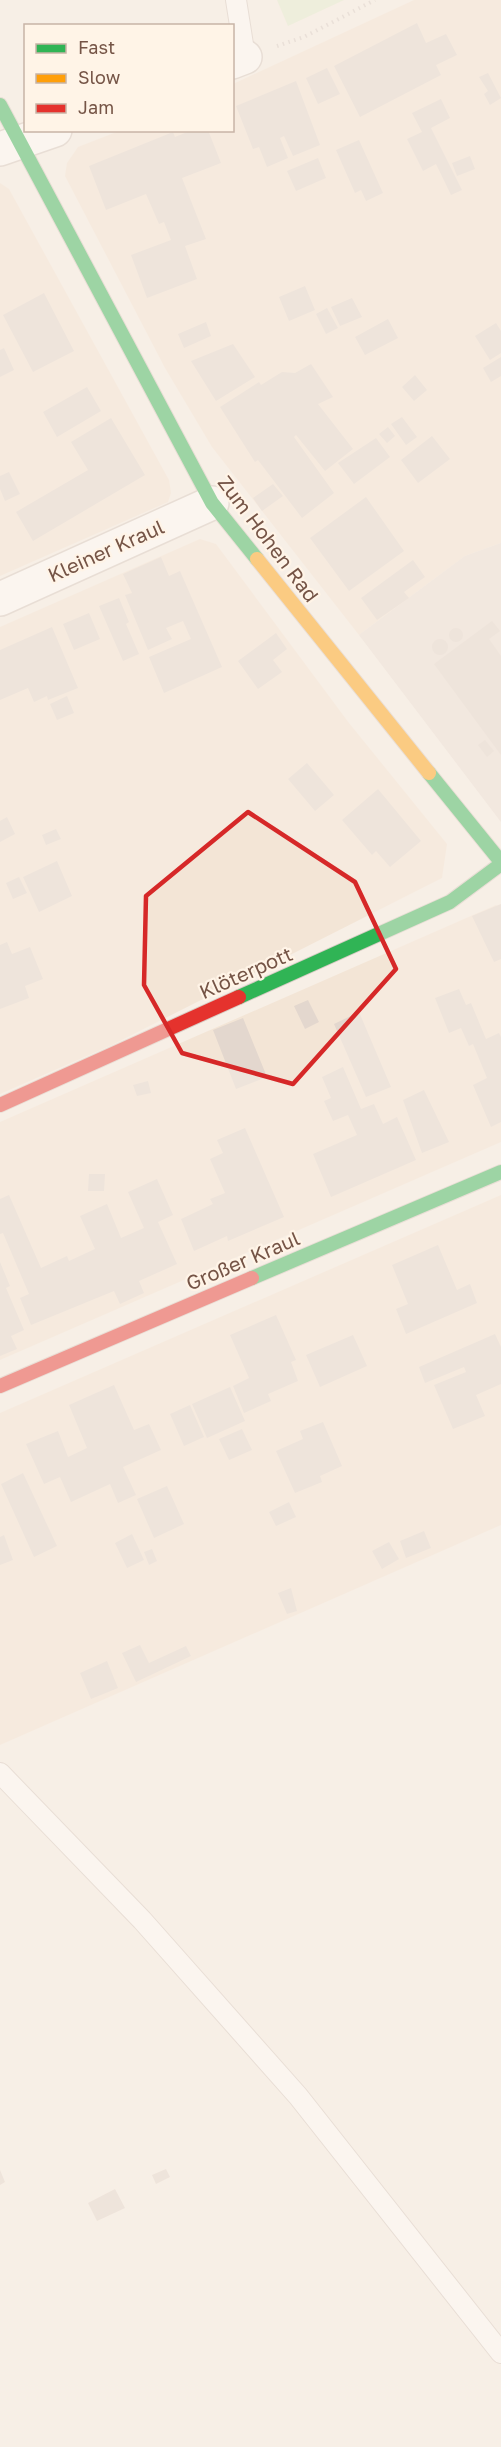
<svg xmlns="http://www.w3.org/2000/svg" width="501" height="2447" viewBox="0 0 501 2447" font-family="'Golos Text',sans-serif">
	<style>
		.residential { fill: #f3e5d6 }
		.industrial { fill: #eadfd7 }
		.green { fill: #e3edd0 }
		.building { fill: #e3d7ce }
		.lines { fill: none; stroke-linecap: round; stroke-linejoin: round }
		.lane-casing { stroke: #d6cac2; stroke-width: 22 }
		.street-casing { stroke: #d6cac2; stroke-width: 36 }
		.fast-casing { stroke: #d7cbc3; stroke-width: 16 }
		.slow-casing { stroke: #d7cbc3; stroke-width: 16 }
		.jam-casing { stroke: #d7cbc3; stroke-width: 16 }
		.path { stroke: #d8cec8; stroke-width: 4; stroke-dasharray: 1.5 4.5; stroke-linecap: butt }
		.lane { stroke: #fefdfb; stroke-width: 20 }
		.street { stroke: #fefdfb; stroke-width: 33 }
		.fast { stroke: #30b455; stroke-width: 14 }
		.slow { stroke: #ff9f0a; stroke-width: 14 }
		.jam { stroke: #e5322d; stroke-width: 14 }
		.marked { fill: none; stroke: #d62828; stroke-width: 4.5; stroke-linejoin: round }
		.labels { text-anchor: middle; stroke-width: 4.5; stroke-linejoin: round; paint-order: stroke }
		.street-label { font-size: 20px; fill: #755446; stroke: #fff4e7 }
	</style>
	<rect width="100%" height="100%" fill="#f7efe6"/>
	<!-- residential -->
	<path class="residential" d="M414 0H501V543L465 556 359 635 212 447 165 368 65 176 67 163 78 147 119 131 232 130 233 84Z
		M0 183 9 189 169 480 171 493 168 502 0 576Z
		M200 539 216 544 349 723 447 844 442 878 112 1045 0 1094V627Z
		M496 905 501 908V1142L0 1360V1122Z
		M501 1195V1525L0 1745V1413Z"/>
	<!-- industrial -->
	<path class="industrial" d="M501 543V822L359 635 465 556Z"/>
	<!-- green -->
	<path class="green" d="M277 0H344L288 26Z"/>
	<!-- building -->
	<path class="building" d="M417 23 426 43 446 34 457 55 436 65 441 75 360 117 334 66Z
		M327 68 340 94 318 104 306 78Z
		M488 73 501 98 490 105 484 94 488 91 479 77Z
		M296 81 320 145 293 156 284 136 280 138 288 158 267 167 259 147 253 149 236 106Z
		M441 99 450 118 431 128 462 190 451 195 436 164 423 171 407 139 422 132 412 113Z
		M192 130H208L221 163 182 178 206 239 185 246 197 279 147 298 131 255 171 240 164 222 159 224 146 194 106 210 89 166 173 132 175 137Z
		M359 140 383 193 366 201 361 190 355 193 336 150Z
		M470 156 475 169 457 176 452 163Z
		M318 158 326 178 296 191 287 171Z
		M305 286 315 310 289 321 279 297Z
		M44 293 74 351 33 372 3 315Z
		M352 298 362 317 340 326 331 307Z
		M327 308 338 328 326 334 316 314Z
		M388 319 398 338 365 355 355 337Z
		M206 322 211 336 184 348 178 334Z
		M496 323 501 331V353L490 360 475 336Z
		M233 344 255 377 216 401 191 361Z
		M4 348 14 370 0 377V350Z
		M501 357V376L491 382 483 368Z
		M311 364 333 397 318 404 353 449 325 471 296 435 294 437 334 493 302 518 258 460 255 462 220 407 259 382 261 385 282 372 295 373Z
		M415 375 427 390 414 401 402 387Z
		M87 387 101 411 57 437 43 412Z
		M402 417 417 437 406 445 391 424Z
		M111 418 145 475 33 541 16 512 88 470 71 442Z
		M388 427 395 436 387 443 379 434Z
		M432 436 450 459 418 483 401 460Z
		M376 438 390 457 354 484 338 463Z
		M9 472 20 494 5 501 0 489V476Z
		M273 484 283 496 262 511 253 498Z
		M366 497 404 551 349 591 310 538Z
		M161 557 169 576 180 571 222 667 164 693 149 657 191 639 183 621 166 628 172 639 148 650 125 595 132 593 123 574Z
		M413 560 425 577 404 592 409 598 377 620 361 598Z
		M119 598 129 622 126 624 139 654 123 661 99 606Z
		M89 613 100 639 74 650 63 624Z
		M492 621 500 631 489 639 501 656V755L434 664Z
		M52 627 78 688 48 700 47 696 34 702 28 688 0 700V650Z
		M449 635a7 7 0 1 1 14 0a7 7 0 1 1-14 0Z
		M276 633 287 649 273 660 282 672 258 689 238 661Z
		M432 647a8 8 0 1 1 16 0a8 8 0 1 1-16 0Z
		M67 696 74 713 57 720 50 704Z
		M485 740 494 751 487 757 478 745Z
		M307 763 334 795 315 811 288 779Z
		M378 789 421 841 390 867 376 851 372 855 342 820Z
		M7 817 15 834 0 842V821Z
		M56 829 61 839 46 845 42 835Z
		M57 861 72 896 39 912 23 877Z
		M19 877 27 893 13 899 6 883Z
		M501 904V959L494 962 472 916Z
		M7 942 12 954 30 947 43 979 25 986 29 998 0 1009V945Z
		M459 989 466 1005 471 1003 486 1039 499 1033 501 1037V1122L491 1127 473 1085 487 1078 473 1044 469 1046 461 1028 449 1033 435 998Z
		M308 1000 319 1022 305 1029 294 1006Z
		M359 1012 391 1087 366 1097 334 1024Z
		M243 1018 267 1077 236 1089 213 1030Z
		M343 1067 361 1109 374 1104 383 1124 397 1117 416 1160 331 1197 313 1154 357 1135 348 1115 333 1121 324 1101 331 1098 322 1077Z
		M148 1081 151 1093 137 1096 133 1085Z
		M424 1090 449 1142 422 1153 403 1100Z
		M245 1128 284 1217 228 1241 227 1236 194 1251 181 1219 213 1204 210 1199 225 1193 210 1159 223 1153 217 1140Z
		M89 1174H105L104 1191H88Z
		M157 1179 173 1215 158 1222 177 1264 139 1281 144 1293 120 1304 114 1291 31 1325 20 1298 29 1294 3 1233 0 1234V1199L9 1195 41 1268 67 1256 69 1261 95 1249 80 1216 107 1204 121 1238 144 1228 128 1192Z
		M438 1245 457 1290 470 1284 477 1303 406 1334 396 1309 408 1304 392 1265Z
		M0 1262 10 1286 6 1288 24 1330 11 1336 17 1349 0 1356Z
		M276 1315 296 1360 291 1362 298 1381 268 1394 271 1401 244 1413 233 1386 249 1378 230 1335Z
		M495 1334 501 1347V1384L476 1395 485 1416 453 1429 434 1385 466 1372 464 1367 425 1383 419 1367Z
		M353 1335 367 1366 320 1387 306 1355Z
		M114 1385 134 1430 149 1424 161 1450 123 1467 136 1495 118 1503 110 1484 71 1502 60 1477 44 1484 26 1444 58 1431 68 1457 87 1448 69 1405Z
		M230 1387 245 1421 207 1438 192 1404Z
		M190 1405 204 1437 184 1446 170 1414Z
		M323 1422 342 1466 320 1476 322 1482 295 1493 276 1451 303 1439 300 1431Z
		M242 1429 252 1450 229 1460 219 1439Z
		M23 1473 57 1546 34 1557 1 1484Z
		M167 1486 184 1524 154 1538 137 1499Z
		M289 1502 296 1517 276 1526 269 1512Z
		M424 1531 431 1548 406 1558 400 1541Z
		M132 1534 144 1560 127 1568 115 1543Z
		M4 1535 13 1560 0 1565V1537Z
		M389 1542 399 1559 382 1569 372 1551Z
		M152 1549 157 1561 149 1565 144 1552Z
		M291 1588 297 1611 287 1614 278 1593Z
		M140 1645 149 1663 186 1646 191 1656 136 1682 122 1653Z
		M107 1661 118 1688 91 1699 80 1673Z
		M166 2169 170 2177 156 2184 152 2175Z
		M0 2170 5 2182 0 2185Z
		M115 2189 125 2208 97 2221 88 2203Z"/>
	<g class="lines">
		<defs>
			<path id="lane" d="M236 0 245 57
				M0 1773 142 1920 298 2096 501 2353"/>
			<path id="street" d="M232 62 245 57
				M0 149 55 130
				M0 599 212 503"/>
			<path id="fast" d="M0 105 212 503 257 559
				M429 773 501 862
				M239 997 450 902 501 864
				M252 1278 501 1172"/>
			<path id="slow" d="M257 559 429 773"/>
			<path id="jam" d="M0 1105 239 997
				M0 1386 252 1278"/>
		</defs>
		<!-- lane casing -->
		<use href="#lane" class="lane-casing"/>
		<!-- street casing -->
		<use href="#street" class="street-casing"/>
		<!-- fast casing -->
		<use href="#fast" class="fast-casing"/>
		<!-- slow casing -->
		<use href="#slow" class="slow-casing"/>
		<!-- jam casing -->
		<use href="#jam" class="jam-casing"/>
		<!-- path -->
		<path class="path" d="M277 46 304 37 375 0"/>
		<!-- lane -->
		<use href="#lane" class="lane"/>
		<!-- street -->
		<use href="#street" class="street"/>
		<!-- fast -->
		<use href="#fast" class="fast"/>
		<!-- slow -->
		<use href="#slow" class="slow"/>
		<!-- jam -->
		<use href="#jam" class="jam"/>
	</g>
	<!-- marked area -->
	<path d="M0 0H501V2447H0ZM248 812 355 882 396 969 293 1084 182 1053 144 985 146 896Z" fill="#f7efe6" fill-opacity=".55" fill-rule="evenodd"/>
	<path class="marked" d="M248 812 355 882 396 969 293 1084 182 1053 144 985 146 896Z"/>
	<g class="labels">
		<!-- street labels -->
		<g class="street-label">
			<text transform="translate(268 539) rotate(53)" y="7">Zum Hohen Rad</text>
			<text transform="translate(106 551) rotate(-24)" y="7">Kleiner Kraul</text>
			<text transform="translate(246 973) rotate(-24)" y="7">Klöterpott</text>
			<text transform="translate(243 1261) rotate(-23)" y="7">Großer Kraul</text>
		</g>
	</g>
	<!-- legend -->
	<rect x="24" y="24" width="210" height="108" fill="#fff4e7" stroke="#c8b4a7" stroke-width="1.5"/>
	<rect x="36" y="44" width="30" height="9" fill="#30b455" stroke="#c8b4a7" stroke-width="1.5"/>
	<text x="78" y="54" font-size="18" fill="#755446">Fast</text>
	<rect x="36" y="74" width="30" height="9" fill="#ff9f0a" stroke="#c8b4a7" stroke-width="1.5"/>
	<text x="78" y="84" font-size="18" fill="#755446">Slow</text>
	<rect x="36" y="104" width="30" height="9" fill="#e5322d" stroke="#c8b4a7" stroke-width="1.5"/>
	<text x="78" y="114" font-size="18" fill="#755446">Jam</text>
</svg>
